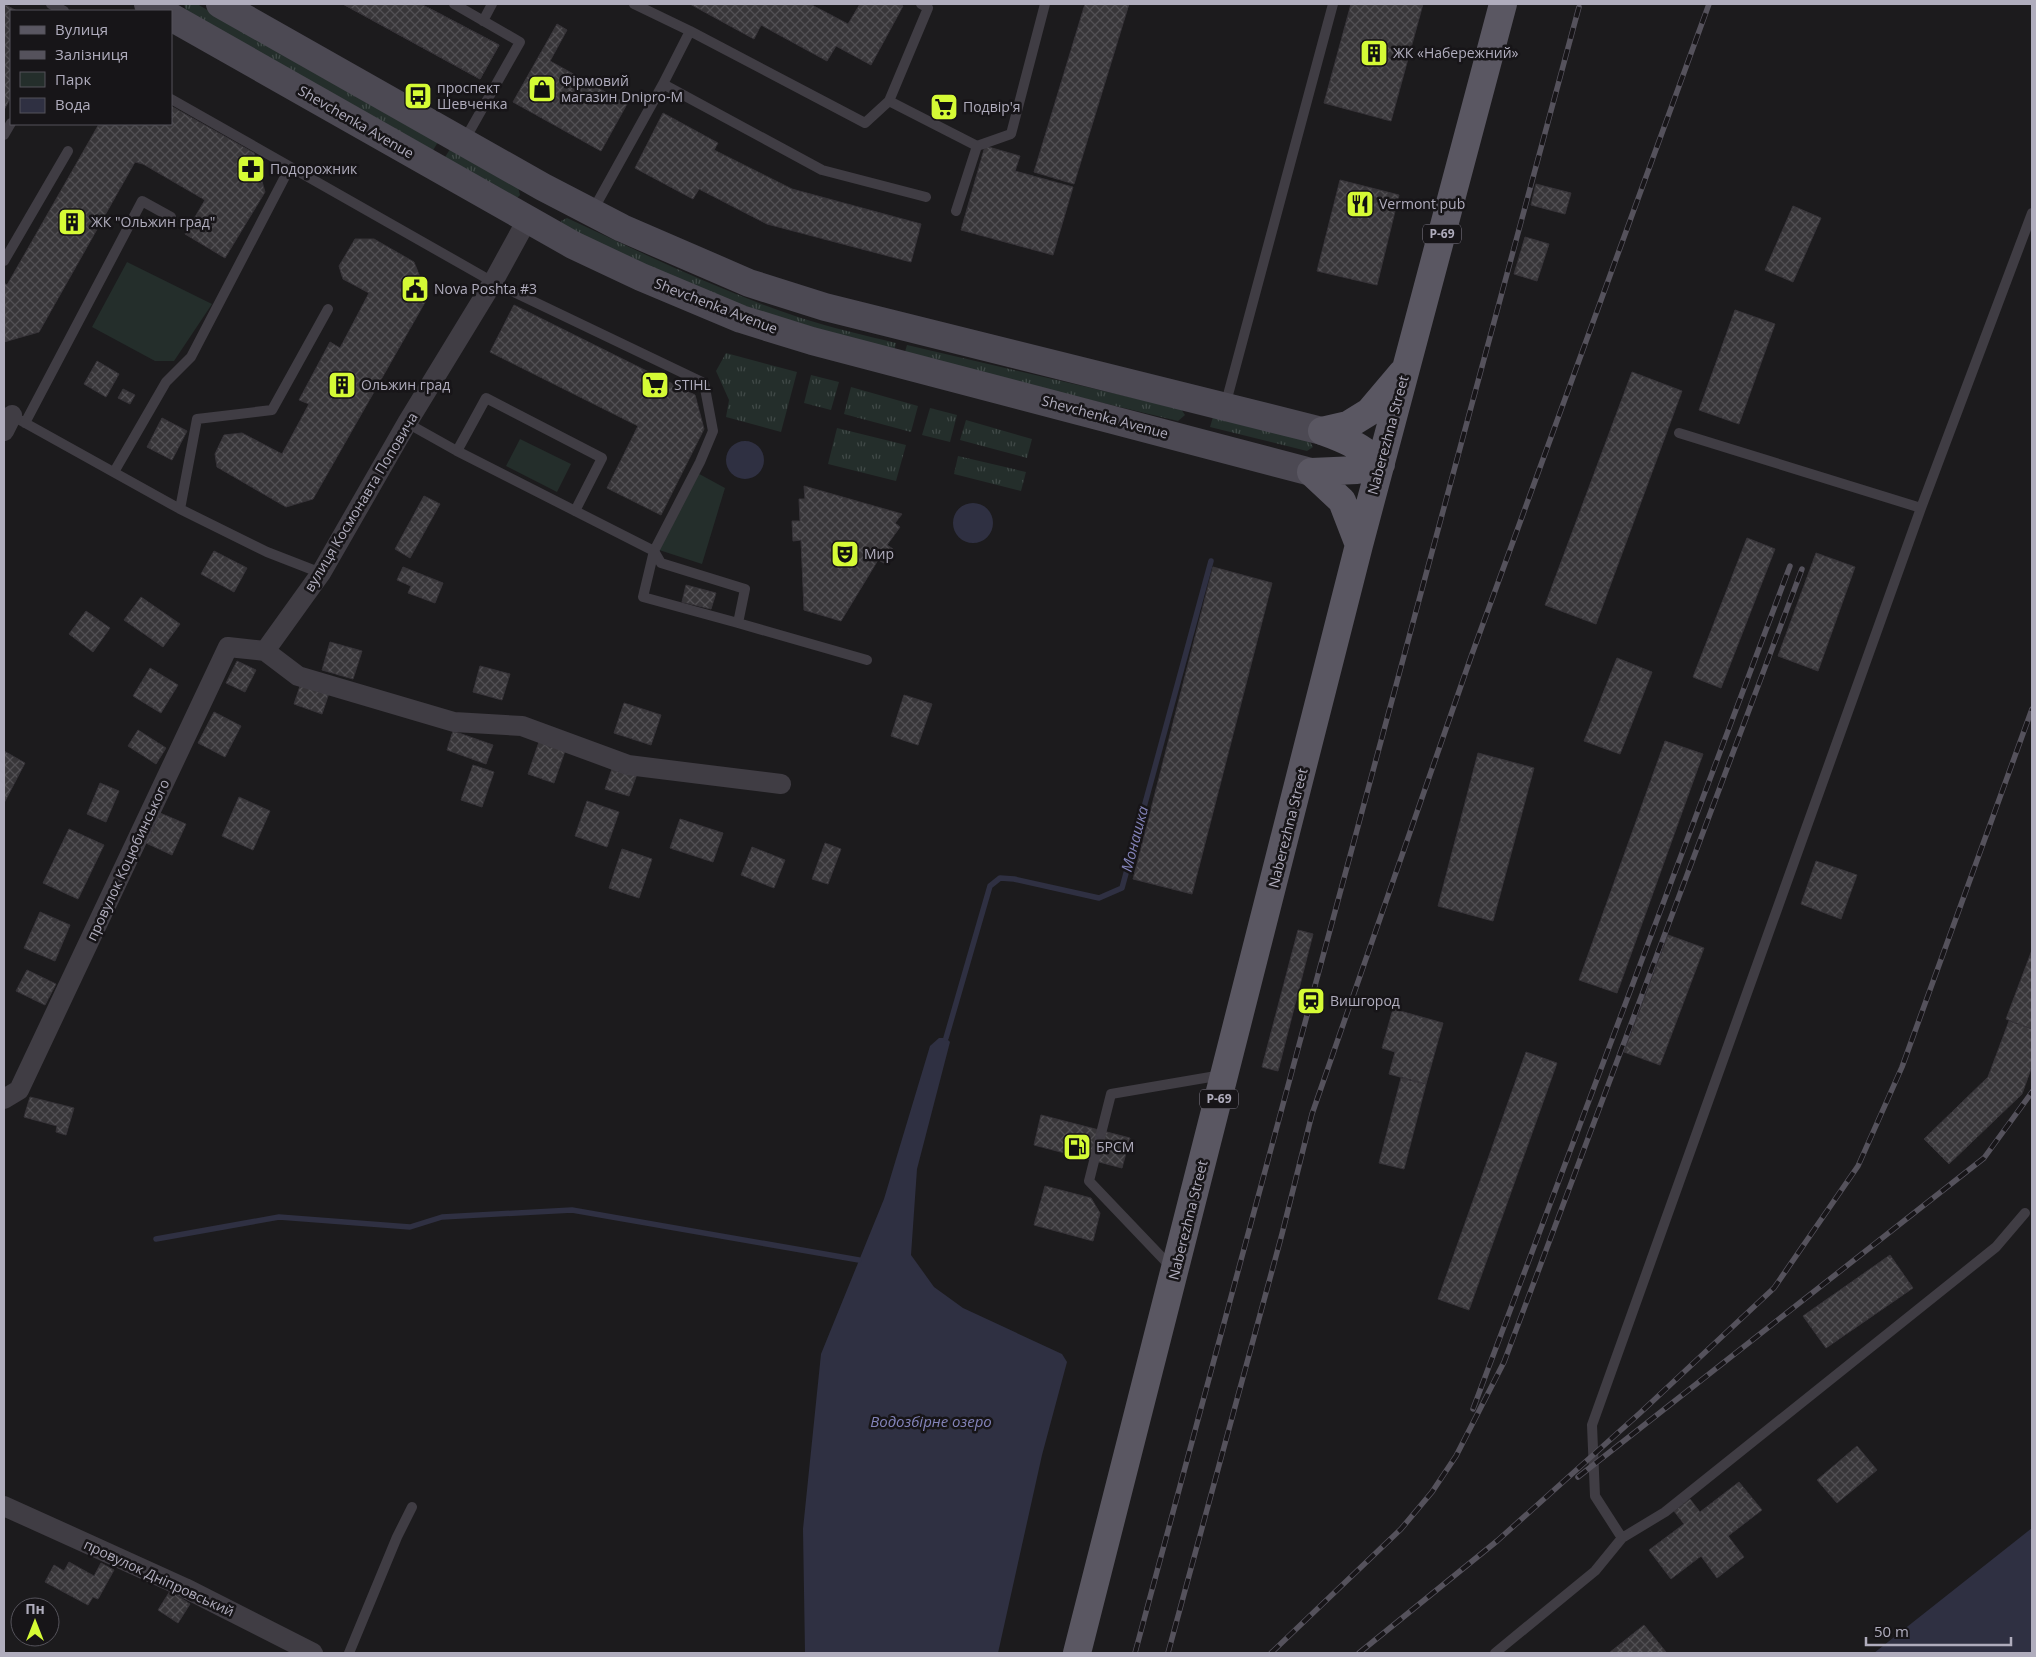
<svg xmlns="http://www.w3.org/2000/svg" width="2036" height="1657" viewBox="0 0 2036 1657" font-family="'Open Sans',sans-serif">
	<style>
		.grass { fill: url(#grass-tufts) }
		.park { fill: #242e2b }
		.water { fill: #2f3042 }
		.lines { fill: none; stroke-linecap: round; stroke-linejoin: round }
		.stream { stroke: #2f3042; stroke-width: 5.5 }
		.building { fill: url(#building-cross-hatch); stroke: #373439 }
		.lane { stroke: #403d44; stroke-width: 10 }
		.street { stroke: #403d44; stroke-width: 20 }
		.secondary { stroke: #4c4953; stroke-width: 28 }
		.primary { stroke: #5a5762; stroke-width: 28 }
		.rail-casing { stroke: #55525c; stroke-width: 5.5 }
		.rail { stroke: #171518; stroke-width: 4; stroke-dasharray: 11; stroke-linecap: butt }
		.labels { text-anchor: middle; stroke-width: 5; stroke-linejoin: round; paint-order: stroke }
		.shield { fill: #171518; stroke: #827f8c; stroke-width: 1 }
		.shield-label { font-size: 12px; font-weight: bold; fill: #b0adbd }
		.poi-label { font-size: 14px; fill: #b0adbd; stroke: #171518; text-anchor: start }
		.street-label { font-size: 14px; fill: #b0adbd; stroke: #171518 }
		.water-label { font-size: 15px; font-style: italic; fill: #8383b9; stroke: #171518 }
	</style>
	<defs>
		<pattern id="grass-tufts" width="24" height="20" patternUnits="userSpaceOnUse" patternTransform="scale(1.25)"><rect width="24" height="20" fill="#242e2b"/><path d="M3 7l-1-3M5 7V3M7 7l1-3M15 17l-1-3M17 17v-4M19 17l1-3" fill="none" stroke="#414a48"/></pattern>
		<pattern id="building-cross-hatch" width="8" height="8" patternUnits="userSpaceOnUse" patternTransform="scale(1.25)"><rect width="8" height="8" fill="#383639"/><path d="M0 0l8 8M0 8l8-8" fill="none" stroke="#525054"/></pattern>
	</defs>
	<rect width="100%" height="100%" fill="#1c1b1d"/>
	<!-- grass -->
	<path class="grass" d="M184 4H197L438 142 432 152 186 11Z
		M450 149 518 187 520 195 516 199 444 159Z
		M567 218C644 254 720 291 801 318 832 328 864 335 896 343L894 352 741 306 595 243 561 223V221Z
		M907 345 1181 409 1185 415 1178 421 904 355Z
		M726 353 797 372 781 432 726 417 729 400 716 371Z
		M811 375 839 382 831 410 804 403Z
		M851 387 918 406 911 432 844 414Z
		M930 408 957 415 950 442 922 435Z
		M1213 417 1309 440 1313 447 1307 451 1210 427Z
		M966 420 1032 439 1027 458 960 440Z
		M837 428 906 445 896 481 828 464Z
		M958 456 1026 472 1021 491 954 474Z"/>
	<!-- park -->
	<path class="park" d="M127 262 212 304 174 361H155L92 327Z
		M520 439 571 464 557 492 506 466Z
		M692 470 725 488 702 564 656 549Z"/>
	<!-- water -->
	<path class="water" d="M726 460a19 19 0 1 1 38 0a19 19 0 1 1-38 0Z
		M953 523a20 20 0 1 1 40 0a20 20 0 1 1-40 0Z
		M939 1038H946L950 1042 917 1169 911 1255 934 1287 963 1308 1062 1354 1067 1362 1042 1455 998 1653H805L803 1529 821 1354 884 1199 930 1046Z
		M2032 1528V1653H1874Z"/>
	<g class="lines">
		<!-- stream -->
		<path class="stream" d="M946 1038 990 886 1000 878 1014 879 1099 898 1122 888 1211 561
			M156 1239 279 1217 410 1227 442 1217 572 1210 859 1260"/>
	</g>
	<!-- building -->
	<path class="building" d="M4 4 17 11H11V97L4 110Z
		M343 4H421L499 45 480 79Z
		M343 4H421L499 45 480 79Z
		M690 4H810L848 24 860 4H899L903 6 871 65 836 46 827 61 761 25 754 39Z
		M1085 4H1129L1074 184 1034 172Z
		M1351 4H1423L1391 121 1324 103Z
		M557 24 567 30 550 61 627 104 601 151 513 102Z
		M171 106 254 153 265 192 225 258 185 234 205 200 143 164 135 162 39 332 4 342V283L7 285 99 124H171Z
		M663 113 718 143 714 150 792 189 921 224 911 262 767 224 699 189 693 199 635 168Z
		M985 146 1020 156 1015 171 1073 187 1053 255 961 230Z
		M1340 180 1399 195 1377 285 1317 271Z
		M1536 184 1571 193 1565 214 1531 205Z
		M1793 206 1821 218 1793 282 1765 270Z
		M1525 237 1549 244 1537 281 1514 274Z
		M355 239H374L414 262 428 297 313 499 286 507 217 467 215 454 224 435 242 433 282 454 309 404 299 400 330 342 340 348 369 293 343 279 339 266Z
		M514 305 695 395 704 429 661 515 607 488 638 426 490 352Z
		M1735 310 1775 324 1739 424 1699 410Z
		M97 361 119 374 106 397 84 384Z
		M1632 372 1682 391 1596 624 1545 605Z
		M123 389 135 395 130 404 118 398Z
		M162 418 187 431 172 460 147 447Z
		M804 486 902 514 895 523 900 527 887 545 893 549 884 563 878 560 841 621 804 610 801 540 793 541 792 521H800L799 499H805Z
		M424 496 440 504 410 558 395 549Z
		M1747 538 1775 549 1721 688 1693 677Z
		M214 551 247 568 234 592 201 574Z
		M1816 553 1855 567 1818 671 1778 656Z
		M403 567 443 583 435 603 408 593 411 586 397 580Z
		M1213 567 1272 583 1192 894 1133 879Z
		M686 585 716 593 711 609 682 602Z
		M141 597 180 624 163 647 124 620Z
		M86 611 110 628 93 652 69 634Z
		M330 642 362 651 353 679 322 670Z
		M1617 658 1652 672 1620 754 1584 741Z
		M237 661 256 670 245 692 226 683Z
		M480 666 510 674 502 700 473 692Z
		M150 668 178 685 161 713 133 696Z
		M301 683 329 693 322 714 294 704Z
		M904 695 932 704 918 745 891 736Z
		M624 703 661 715 651 745 614 733Z
		M214 712 241 726 225 757 198 743Z
		M138 730 166 748 156 764 128 746Z
		M453 731 493 745 486 764 447 750Z
		M540 739 566 748 554 783 528 774Z
		M1665 741 1703 754 1617 993 1579 980Z
		M4 751 25 763 4 803Z
		M1478 753 1534 768 1493 921 1438 906Z
		M473 765 494 772 482 807 461 800Z
		M613 766 637 774 629 796 605 789Z
		M100 783 119 791 106 822 87 814Z
		M239 797 270 811 253 850 222 836Z
		M587 801 619 812 607 847 575 836Z
		M160 813 186 824 172 855 146 843Z
		M680 819 723 833 713 862 670 848Z
		M69 829 104 845 78 899 43 883Z
		M825 843 841 849 828 884 812 879Z
		M752 847 785 860 774 888 741 875Z
		M622 849 652 859 639 898 609 888Z
		M1816 861 1857 875 1841 919 1801 904Z
		M40 912 70 925 55 961 24 948Z
		M1298 930 1313 934 1278 1071 1262 1067Z
		M1668 935 1704 948 1660 1065 1624 1052Z
		M2032 950V1029L2006 1019Z
		M27 970 56 984 45 1005 16 991Z
		M1393 1009 1443 1023 1426 1084 1389 1074 1395 1052 1382 1048Z
		M2009 1021 2032 1029V1066L2022 1094 1949 1164 1924 1139 1988 1077Z
		M1526 1052 1557 1063 1469 1310 1438 1299Z
		M1401 1078 1426 1084 1404 1169 1379 1163Z
		M30 1097 74 1108 66 1135 56 1132 57 1126 24 1117Z
		M1041 1115 1130 1138 1122 1168 1034 1145Z
		M1045 1186 1091 1198 1100 1213 1093 1241 1034 1225Z
		M1890 1255 1913 1288 1826 1348 1803 1316Z
		M1857 1446 1877 1470 1837 1503 1817 1480Z
		M1739 1482 1762 1510 1728 1536 1744 1557 1717 1578 1701 1556 1671 1579 1649 1550 1684 1524 1674 1511 1690 1499 1700 1512Z
		M69 1562 94 1576 101 1563 114 1570 98 1599 93 1597 88 1605 45 1582 54 1565 64 1571Z
		M170 1591 190 1604 178 1623 158 1610Z
		M1644 1625 1666 1652 1664 1653H1609Z"/>
	<g class="lines">
		<!-- lane -->
		<path class="lane" d="M51 4 64 11
			M454 4 520 42 464 141
			M634 4 690 31
			M483 21 492 4
			M663 84 822 170 926 197
			M171 99 493 282 704 383 713 431 700 462 654 551 457 451 407 423
			M889 101 977 146
			M4 135 11 123
			M956 211 977 146 1011 134 1045 4
			M592 212 663 84 690 31 865 123 889 101 928 8 921 4
			M4 261 68 151
			M1225 406 1333 4
			M9 414 180 509 267 552 321 573
			M25 423 142 201 171 217
			M1679 433 1921 508
			M457 451 486 398 602 458 575 511
			M114 472 166 382 191 357 290 167
			M180 509 197 419 272 410 328 309
			M654 551 661 563 745 589 738 623 867 660
			M654 551 643 597 738 623
			M1172 1268 1089 1181 1111 1094 1222 1075
			M1622 1538 1595 1496 1592 1425 1921 508 2032 213
			M349 1653 397 1537 412 1507
			M1495 1653 1595 1571 1622 1538 1665 1512 1996 1247 2025 1213"/>
		<!-- street -->
		<path class="street" d="M527 220 493 282 407 423 321 573 265 651 298 676 454 722 522 726 628 765 781 784
			M4 431 12 415
			M4 1099 19 1090 228 647 265 651
			M4 1506 185 1588 313 1653"/>
		<!-- secondary -->
		<path class="secondary" d="M148 4 162 11
			M220 4 543 187 622 228 749 283 825 307 1322 431
			M171 17 573 245 641 277 741 319 812 341 1311 472"/>
		<!-- primary -->
		<path class="primary" d="M1322 431 1348 425 1369 412 1402 373
			M1322 431C1347 440 1360 446 1381 464
			M1311 472 1342 501 1359 545
			M1311 472 1357 470 1381 464
			M1077 1653 1359 545 1503 4"/>
		<defs>
			<path id="rail" d="M1473 1409 1790 566
				M1578 1477 1984 1158 2032 1092
				M1135 1653 1579 7
				M1168 1653 1282 1234 1312 1114 1472 654 1709 4
				M1271 1653 1401 1529 1432 1492 1456 1456 1504 1362 1802 569
				M1359 1653 1497 1541 1640 1413 1774 1288 1858 1166 1902 1067 2032 709"/>
		</defs>
		<!-- rail casing -->
		<use href="#rail" class="rail-casing"/>
		<!-- rail -->
		<use href="#rail" class="rail"/>
	</g>
	<!-- icons -->
	<defs>
		<symbol id="building-square" viewBox="-11 -11 22 22"><rect x="-9" y="-9" width="18" height="18" rx="4" fill="#d5fb35" stroke="#171518"/><path d="M-4-6H4V6H1V3H-1V6H-4ZM-2.5-4.3h1.7v1.8h-1.7ZM.8-4.3h1.7v1.8H.8ZM-2.5-1h1.7V.8h-1.7ZM.8-1h1.7V.8H.8Z" fill="#111"/></symbol>
		<symbol id="shop-square" viewBox="-11 -11 22 22"><rect x="-9" y="-9" width="18" height="18" rx="4" fill="#d5fb35" stroke="#171518"/><path d="M-5-2.5h2.3a2.7 3.5 0 0 1 5.4 0H5L5.5 6h-11ZM-1.5-2.5h3a1.5 2.3 0 0 0-3 0Z" fill="#111"/></symbol>
		<symbol id="bus-square" viewBox="-11 -11 22 22"><rect x="-9" y="-9" width="18" height="18" rx="4" fill="#d5fb35" stroke="#171518"/><path d="M-5-6H5V4H4V6H2V4H-2V6H-4V4H-5ZM-3.5-4V0h7V-4ZM-3.5 1.2v1.5H-2V1.2ZM2 1.2v1.5H3.5V1.2Z" fill="#111"/></symbol>
		<symbol id="supermarket-square" viewBox="-11 -11 22 22"><rect x="-9" y="-9" width="18" height="18" rx="4" fill="#d5fb35" stroke="#171518"/><path d="M-6-5.5h2.5l.6 2H6L4.5 2H-2.5L-4.4-4H-6ZM-1.5 3.2a1.3 1.3 0 1 0 .1 0ZM3 3.2a1.3 1.3 0 1 0 .1 0Z" fill="#111"/></symbol>
		<symbol id="pharmacy-square" viewBox="-11 -11 22 22"><rect x="-9" y="-9" width="18" height="18" rx="4" fill="#d5fb35" stroke="#171518"/><path d="M-2-6h4v4h4v4h-4v4h-4v-4h-4v-4h4Z" fill="#111"/></symbol>
		<symbol id="restaurant-square" viewBox="-11 -11 22 22"><rect x="-9" y="-9" width="18" height="18" rx="4" fill="#d5fb35" stroke="#171518"/><path d="M-5-6h1v4h1v-4h1v4h1v-4h1v5L-1.5 .5V6h-2V.5L-5-1ZM5-6V6H3V1.5H1.5Q1.5-4 5-6Z" fill="#111"/></symbol>
		<symbol id="civic-square" viewBox="-11 -11 22 22"><rect x="-9" y="-9" width="18" height="18" rx="4" fill="#d5fb35" stroke="#171518"/><path d="M-.6-6.5H3V-4.5H.6V-3L4-1V1h2V6H-6V1h2V-1L-.6-3ZM-1.2 2.5V6h2.4V2.5Z" fill="#111"/></symbol>
		<symbol id="theatre-square" viewBox="-11 -11 22 22"><rect x="-9" y="-9" width="18" height="18" rx="4" fill="#d5fb35" stroke="#171518"/><path d="M-5-5.5Q0-4 5-5.5V0Q5 5 0 6Q-5 5-5 0ZM-3.3-2.5H-1v1.5H-3.3ZM1-2.5H3.3v1.5H1ZM-2.8 1Q0 5.5 2.8 1Z" fill="#111"/></symbol>
		<symbol id="station-square" viewBox="-11 -11 22 22"><rect x="-9" y="-9" width="18" height="18" rx="4" fill="#d5fb35" stroke="#171518"/><path d="M-3-6H3Q5-6 5-4V2Q5 4 3 4L4.5 6H3L1.5 4h-3L-3 6H-4.5L-3 4Q-5 4-5 2V-4Q-5-6-3-6ZM-3.5-4v3h7v-3ZM-3.5 1v1.5H-2V1ZM2 1v1.5H3.5V1Z" fill="#111"/></symbol>
		<symbol id="fuel-square" viewBox="-11 -11 22 22"><rect x="-9" y="-9" width="18" height="18" rx="4" fill="#d5fb35" stroke="#171518"/><path d="M-5.5-6h7V0h2V4h1.3V-2.5L3-4.5l.8-.8L6-3V5H2.5V1h-1V6h-7ZM-4.2-4.7v3.2H.2V-4.7Z" fill="#111"/></symbol>
	</defs>
	<g fill-rule="evenodd">
		<use href="#building-square" x="1358" y="37" width="32" height="32"/>
		<use href="#shop-square" x="526" y="73" width="32" height="32"/>
		<use href="#bus-square" x="402" y="80" width="32" height="32"/>
		<use href="#supermarket-square" x="928" y="91" width="32" height="32"/>
		<use href="#pharmacy-square" x="235" y="153" width="32" height="32"/>
		<use href="#restaurant-square" x="1344" y="188" width="32" height="32"/>
		<use href="#building-square" x="56" y="206" width="32" height="32"/>
		<use href="#civic-square" x="399" y="273" width="32" height="32"/>
		<use href="#building-square" x="326" y="369" width="32" height="32"/>
		<use href="#supermarket-square" x="639" y="369" width="32" height="32"/>
		<use href="#theatre-square" x="829" y="538" width="32" height="32"/>
		<use href="#station-square" x="1295" y="985" width="32" height="32"/>
		<use href="#fuel-square" x="1061" y="1131" width="32" height="32"/>
	</g>
	<g class="labels">
		<!-- shield labels -->
		<g class="shield">
			<rect x="1423" y="224.5" width="38" height="19" rx="4"/>
			<rect x="1200" y="1089.5" width="38" height="19" rx="4"/>
		</g>
		<g class="shield-label">
			<text x="1442" y="238">Р-69</text>
			<text x="1219" y="1103">Р-69</text>
		</g>
		<!-- poi labels -->
		<g class="poi-label">
			<text x="1393" y="58">ЖК «Набережний»</text>
			<text x="561" y="86">Фірмовий<tspan x="561" dy="16">магазин Dnipro-M</tspan></text>
			<text x="437" y="93">проспект<tspan x="437" dy="16">Шевченка</tspan></text>
			<text x="963" y="112">Подвір'я</text>
			<text x="270" y="174">Подорожник</text>
			<text x="1379" y="209">Vermont pub</text>
			<text x="91" y="227">ЖК "Ольжин град"</text>
			<text x="434" y="294">Nova Poshta #3</text>
			<text x="361" y="390">Ольжин град</text>
			<text x="674" y="390">STIHL</text>
			<text x="864" y="559">Мир</text>
			<text x="1330" y="1006">Вишгород</text>
			<text x="1096" y="1152">БРСМ</text>
		</g>
		<!-- street labels -->
		<g class="street-label">
			<text transform="translate(356 122) rotate(30)" y="5">Shevchenka Avenue</text>
			<text transform="translate(716 306) rotate(21)" y="5">Shevchenka Avenue</text>
			<text transform="translate(1105 417) rotate(15)" y="5">Shevchenka Avenue</text>
			<text transform="translate(1388 435) rotate(-75)" y="5">Naberezhna Street</text>
			<text transform="translate(361 502) rotate(-59)" y="5">вулиця Космонавта Поповича</text>
			<text transform="translate(1288 828) rotate(-76)" y="5">Naberezhna Street</text>
			<text transform="translate(128 860) rotate(-65)" y="5">провулок Коцюбинського</text>
			<text transform="translate(1188 1220) rotate(-76)" y="5">Naberezhna Street</text>
			<text transform="translate(159 1578) rotate(25)" y="5">провулок Дніпровський</text>
		</g>
		<!-- water labels -->
		<g class="water-label">
			<text transform="translate(1135 839) rotate(-75)" y="5">Монашка</text>
			<text x="931" y="1427">Водозбірне озеро</text>
		</g>
	</g>
	<!-- border -->
	<rect width="2036" height="1657" fill="none" stroke="#b0adbd" stroke-width="10"/>
	<!-- legend -->
	<rect x="10" y="10" width="162" height="115" fill="#171518" stroke="#54525a"/>
	<rect x="20" y="26" width="25" height="8" fill="#5a5762" stroke="#54525a"/>
	<text x="55" y="35" font-size="15" fill="#b0adbd">Вулиця</text>
	<rect x="20" y="51" width="25" height="8" fill="#55525c" stroke="#54525a"/>
	<text x="55" y="60" font-size="15" fill="#b0adbd">Залізниця</text>
	<rect x="20" y="72" width="25" height="15" fill="#242e2b" stroke="#54525a"/>
	<text x="55" y="85" font-size="15" fill="#b0adbd">Парк</text>
	<rect x="20" y="98" width="25" height="15" fill="#2f3042" stroke="#54525a"/>
	<text x="55" y="110" font-size="15" fill="#b0adbd">Вода</text>
	<!-- north arrow -->
	<g transform="translate(35 1622)"><circle r="24" fill="#171518" stroke="#54525a"/>
	<path d="M0-4L9 19L0 12L-9 19Z" fill="#d5fb35"/>
	<text y="-8" font-size="14" font-weight="bold" text-anchor="middle" fill="#b0adbd">Пн</text>
	</g>
	<!-- scale -->
	<path d="M1866 1637v8h145v-8" fill="none" stroke="#b0adbd" stroke-width="2.5"/>
	<text x="1874" y="1637" font-size="15" fill="#b0adbd" stroke="#171518" stroke-width="4" paint-order="stroke">50 m</text>
</svg>
